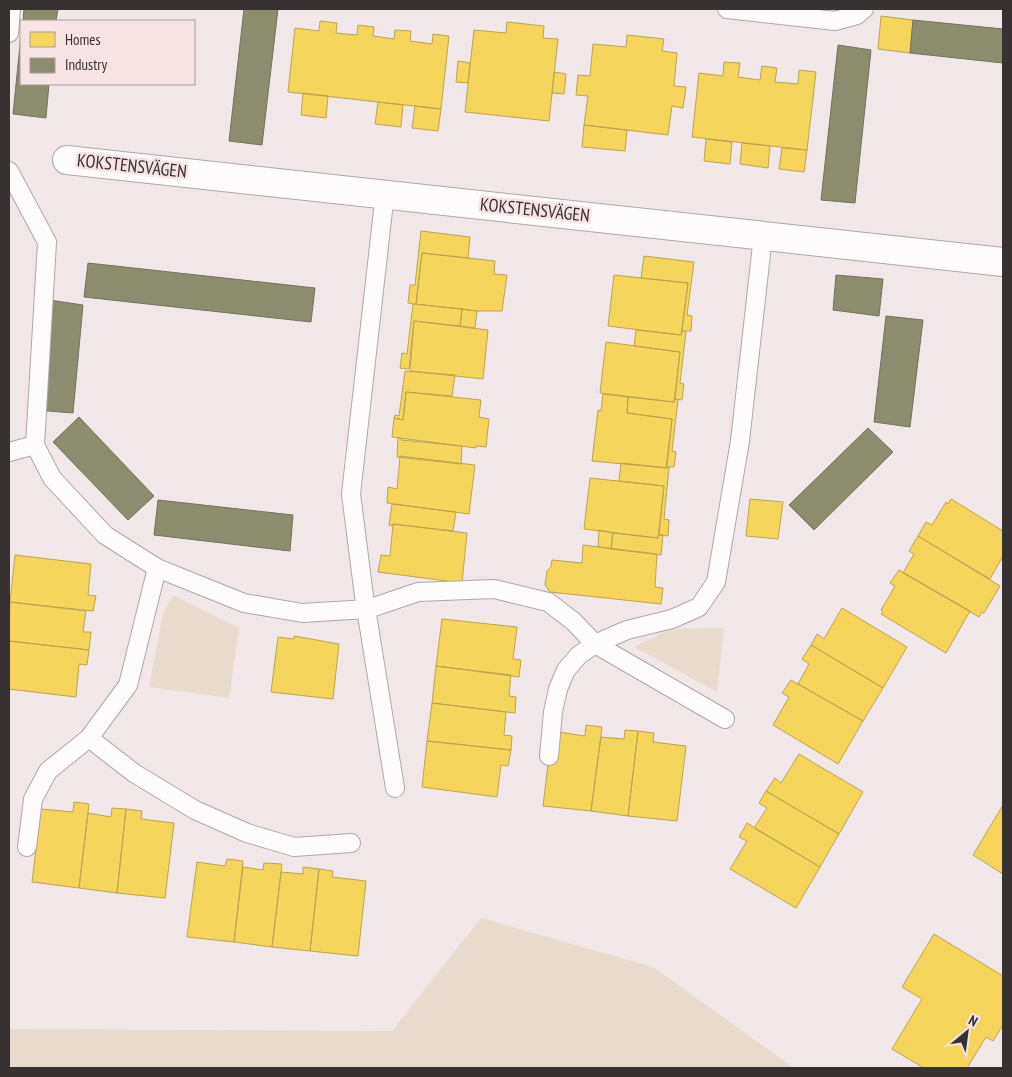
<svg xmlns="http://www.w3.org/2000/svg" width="1012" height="1077" viewBox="0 0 1012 1077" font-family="'PT Sans Narrow',sans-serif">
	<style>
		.green { fill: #e8dacd }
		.homes { fill: #f6d55c; stroke: #bda44f }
		.industry { fill: #8c8c6e; stroke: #73715c }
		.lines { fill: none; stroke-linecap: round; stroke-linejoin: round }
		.lane-casing { stroke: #aea7a7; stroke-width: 20 }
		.street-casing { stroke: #aea7a7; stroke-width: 30 }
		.lane { stroke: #fdfbfc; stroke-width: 18 }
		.street { stroke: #fdfbfc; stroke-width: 28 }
		.labels { text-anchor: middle; stroke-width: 5; stroke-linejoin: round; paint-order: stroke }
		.street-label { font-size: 18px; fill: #383131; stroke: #f6e3e4 }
	</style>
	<rect width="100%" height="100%" fill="#f2e7e8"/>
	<!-- green -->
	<path class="green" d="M173 595 239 628 229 698 149 687 163 613Z
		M724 628 717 692 634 647 670 629Z
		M481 918 653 967 794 1068H9V1027L12 1029 392 1031Z"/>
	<!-- homes -->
	<path class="homes" d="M881 16 913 20 910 53 878 49Z
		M320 21 337 23 336 33 357 35 358 25 374 27 373 36 394 39 395 30 411 31 410 41 432 44 433 34 449 36 441 109 288 92 295 28 319 31Z
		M507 22 544 26 543 38 558 39 549 121 465 112 474 30 506 33Z
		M627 35 664 39 662 51 677 53 674 86 686 87 683 108 672 106 668 135 584 125 588 96 576 95 578 75 590 76 593 44 626 47Z
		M458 61 470 63 468 83 456 82Z
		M724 62 740 63 738 77 760 80 762 66 777 68 775 82 798 84 799 70 816 72 807 150 692 137 699 73 723 76Z
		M554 72 566 74 564 94 552 93Z
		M303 93 328 96 326 118 301 115Z
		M378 102 403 105 401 127 375 124Z
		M415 106 441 109 438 131 412 128Z
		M584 125 627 130 625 151 582 147Z
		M706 139 732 142 730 164 704 161Z
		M742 143 770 146 768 168 740 164Z
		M782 148 807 150 804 172 779 169Z
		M421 231 470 237 468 258 422 253 416 304H413L408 303 410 285H415Z
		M422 253 495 261 494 274 507 275 502 311H477L416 304Z
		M644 256 694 262 687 315 692 316 691 331H682L688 283 641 278Z
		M614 275 688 283 681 335 608 326Z
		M413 304 462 309 460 326 414 321 409 369 400 368 402 353 407 354Z
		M462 309 477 311 475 328 460 326Z
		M414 321 488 330 483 379 410 371Z
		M636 330 681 335 682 331 686 332 680 383 684 384 682 400 675 399 680 352 634 346Z
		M606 342 680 352 674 402 600 393Z
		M405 371 455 375 452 396 406 392 403 420 394 418 395 415 399 416Z
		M406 392 481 400 479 417 489 419 486 447 476 446V448L392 437 394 418 403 420Z
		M603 394 628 397 627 413 672 419 666 468 592 461 598 410 601 411Z
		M628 397 674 402 675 399 678 400 672 451 676 452 674 467H667L672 419 627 413Z
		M398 437 402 440 462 446 461 464 397 457Z
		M400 456 475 465 469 514 387 503 388 487 397 489Z
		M621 463 669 468 664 519 669 520 668 536 659 535 664 486 619 481Z
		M590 478 664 486 658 538 584 529Z
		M750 499 783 502 778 539 746 536Z
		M951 499 1003 531V556L990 579 918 536 926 522 932 525 946 502 948 504Z
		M392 504 456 512 453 531 393 524V526L389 525Z
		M393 524 467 533 462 583 378 572 381 555 390 556Z
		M599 530 613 533 611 549 598 547Z
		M613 533 658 538 659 535H663L661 555 611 549Z
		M918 536 1000 586 984 613 982 612 979 617 903 573 914 554 909 551Z
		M583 545 657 554 655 587 663 588 661 604 550 592 545 585 547 571 551 567 552 560 582 563Z
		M15 555 91 564 88 595 96 596 93 611 10 602Z
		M899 570 970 611 946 653 881 614 883 612 881 610 895 586 890 583Z
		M10 602 86 611 83 632H91L89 650 9 641Z
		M842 608 907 647 883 688 811 645 817 634 824 639Z
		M442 619 517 627 513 659 521 660 519 677 436 666Z
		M294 636 339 644 333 699 271 692 278 637 294 639Z
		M9 641 89 650 87 665 79 664 76 697 9 689Z
		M811 645 883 688 863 721 798 684 809 664 802 659Z
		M436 666 511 675 509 696 516 697 515 713 432 703Z
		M791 680 863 721 838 764 773 725 789 697 782 693Z
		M432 703 506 712 504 735 512 736 511 750 427 741Z
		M586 725 602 727 591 811 543 806 552 731 585 736Z
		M625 730 638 731 628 816 591 811 601 737 624 739Z
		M638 731 654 733 653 742 686 746 677 821 628 816Z
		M427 741 511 750 508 766 501 765 497 797 422 787Z
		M799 754 863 792 839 834 766 791 775 778 781 783Z
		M766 791 839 834 820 867 754 828 767 808 759 803Z
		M74 802 89 804 79 888 32 882 41 809 73 812Z
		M1003 805V874L973 855Z
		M112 808 126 809 117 893 79 888 88 813 111 817Z
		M126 809 142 811 141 819 174 823 165 898 117 893Z
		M747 823 820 867 796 908 730 869 747 841 739 837Z
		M227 859 243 861 234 942 187 937 197 862 225 866Z
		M264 863 282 864 272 947 234 942 243 867 263 870Z
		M303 867 319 869 310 951 272 947 281 872 303 874Z
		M319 869 333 871 332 877 366 881 358 956 310 951Z
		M934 934 1003 976V1025L993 1041 986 1037 967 1068H924L892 1049 922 999 902 987Z"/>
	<!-- industry -->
	<path class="industry" d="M24 9H58L56 21H23Z
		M244 9H278L262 145 229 141Z
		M913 20 1003 29V63L910 53Z
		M21 35V84H49L46 118 13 114Z
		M838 45 871 50 855 203 821 200Z
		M88 263 315 288 311 322 84 297Z
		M836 275 883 279 879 316 833 310Z
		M49 300 83 305 73 413 37 410Z
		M886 316 923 320 910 427 874 422Z
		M79 417 154 496 128 520 53 442Z
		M868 428 893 452 814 530 789 505Z
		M158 500 293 515 290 551 154 535Z"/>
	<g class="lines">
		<defs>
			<path id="lane" d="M727 9 835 21 857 15 864 9
				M9 33 11 9
				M9 171 47 242 35 445 52 478 105 535 157 568 244 603 302 613 368 609 418 592 494 589 548 602 573 621 595 644 725 719
				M385 193 351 494 364 596 395 788
				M9 452 35 445
				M89 738 134 773 195 810 247 833 294 847 351 843
				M549 756 553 712 558 689 566 670 579 655 595 644 627 630 672 619 699 607 716 582 740 441 763 236
				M27 847 33 799 48 771 89 738 128 685 157 568"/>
			<path id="street" d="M67 160 1003 262"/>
		</defs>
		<!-- lane casing -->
		<use href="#lane" class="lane-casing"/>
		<!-- street casing -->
		<use href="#street" class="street-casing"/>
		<!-- lane -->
		<use href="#lane" class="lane"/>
		<!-- street -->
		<use href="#street" class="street"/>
	</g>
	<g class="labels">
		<!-- street labels -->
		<g class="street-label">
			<text transform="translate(132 166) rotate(6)" y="6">KOKSTENSVÄGEN</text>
			<text transform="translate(535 210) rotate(6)" y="6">KOKSTENSVÄGEN</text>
		</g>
	</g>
	<!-- border -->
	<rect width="1012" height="1077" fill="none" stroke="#383131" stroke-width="20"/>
	<!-- legend -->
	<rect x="20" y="20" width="175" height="65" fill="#f6e3e4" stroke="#aa9c9c"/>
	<rect x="30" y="32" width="25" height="15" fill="#f6d55c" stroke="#aa9c9c"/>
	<text x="65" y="45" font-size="15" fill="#383131">Homes</text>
	<rect x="30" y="58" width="25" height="15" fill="#8c8c6e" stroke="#aa9c9c"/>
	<text x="65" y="70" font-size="15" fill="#383131">Industry</text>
	<!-- north arrow -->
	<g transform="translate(967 1032) rotate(29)" stroke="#f6e3e4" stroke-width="4" paint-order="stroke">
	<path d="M0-4L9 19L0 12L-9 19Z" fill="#383131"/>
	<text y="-8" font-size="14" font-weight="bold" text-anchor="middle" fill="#383131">N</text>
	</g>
</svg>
